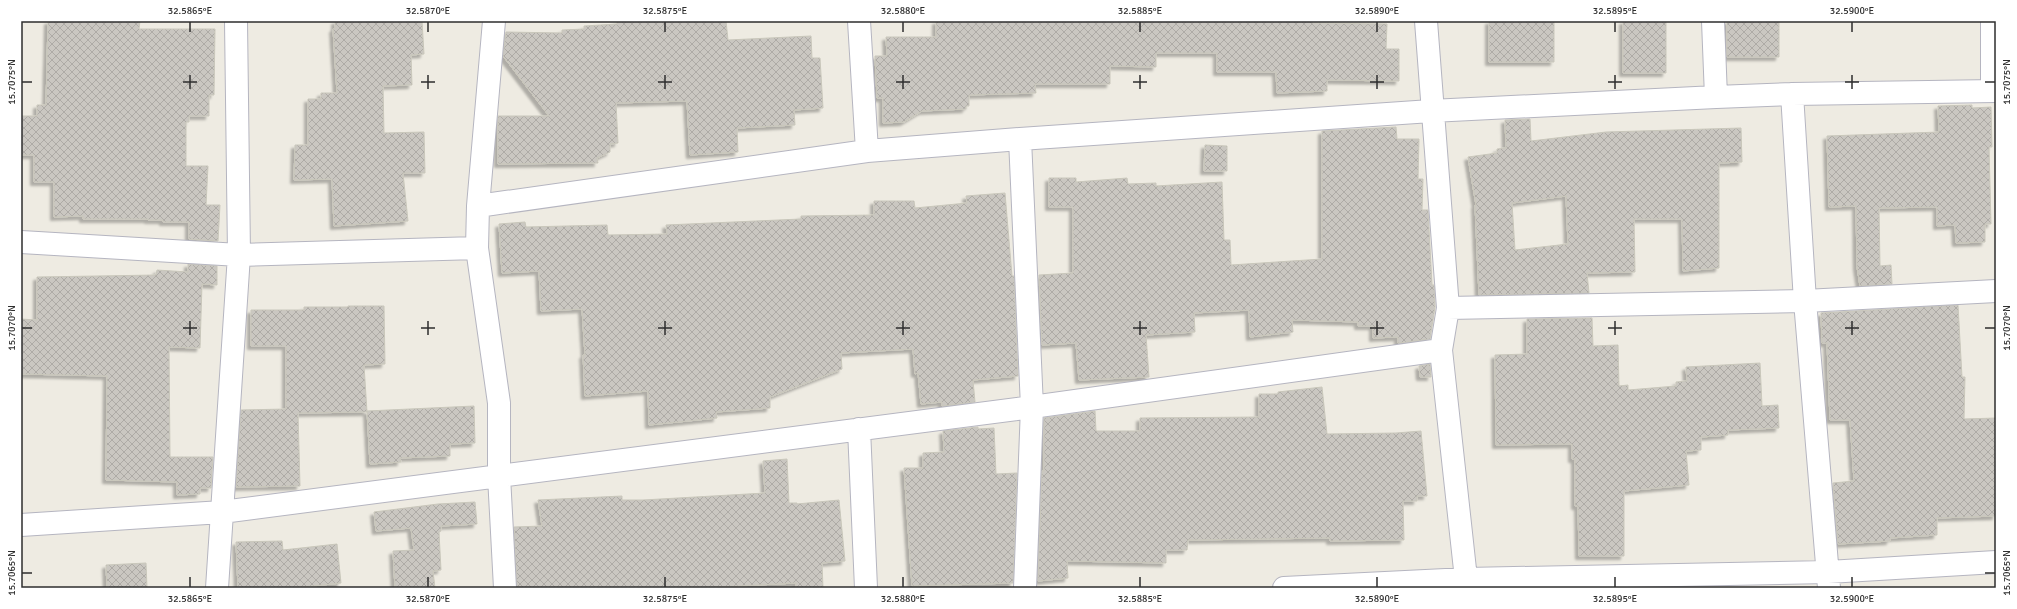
<svg xmlns="http://www.w3.org/2000/svg" width="2017" height="609" viewBox="0 0 2017 609" font-family="Signika,sans-serif">
	<style>
		.building { fill: url(#building-cross-hatch); stroke: #c9c7bb; fill-rule: evenodd; filter: url(#shadow) }
		.lines { fill: none; stroke-linecap: round; stroke-linejoin: round }
		.minor-casing { stroke: #b5b5c0; stroke-width: 24 }
		.minor { stroke: #fff; stroke-width: 22 }
		.ticks { fill: none; stroke: #2e2e2e; stroke-width: 1.5 }
		.neatline { fill: none; stroke: #2e2e2e; stroke-width: 1.5 }
		.ticks-label { font-size: 10px; text-anchor: middle; fill: #2e2e2e }
	</style>
	<defs>
		<pattern id="building-cross-hatch" width="8" height="8" patternUnits="userSpaceOnUse"><rect width="8" height="8" fill="#cac7c1"/><path d="M0 0l8 8M0 8l8-8" fill="none" stroke="#aeaba6"/></pattern>
		<filter id="shadow"><feDropShadow dx="-3.5" dy="3.5" stdDeviation="1" flood-color="#0004"/></filter>
	</defs>
	<rect width="100%" height="100%" fill="#eeebe2"/>
	<!-- building -->
	<path class="building" d="M48 21H140L139 29H215L214 95H209V116H189V122H186V166H208L206 205H220L218 241 189 239V222H163V220H148V219H83V216L54 217V182H34V155H21V116H37V105H46Z
		M335 21H422L424 54 411 55 412 85 383 86 384 133 424 132 425 173H403L408 221 334 226 332 179 294 180 295 145H308V99H321V93H337L333 29 335 28Z
		M617 21H726L728 40 811 36 812 58H820L823 108 794 110 795 125 737 128 738 152 690 155 687 101 616 103 618 143 610 144V152L597 158 598 163 498 164V116H549L503 56 506 32 562 33V30L584 29V26L617 24Z
		M936 21H1312V23L1387 24 1386 49H1399V81L1327 80V91L1277 93 1276 72H1217V53H1156V67L1110 66V84H1035L1036 93 969 95V106H966V109L922 111 904 122 883 123V98H877L875 56H887L886 37H936Z
		M1489 21H1554V62H1489Z
		M1623 21H1666V73H1623Z
		M1727 21H1779V57H1727Z
		M1972 105V108L1991 107 1992 147H1989L1991 224H1985V242L1956 243 1955 225 1937 226V207L1879 208 1880 266 1891 265 1892 284 1860 286 1857 267 1856 206 1829 207 1827 136 1939 132 1938 106Z
		M1530 119 1531 141 1606 132 1741 128 1742 162 1719 163V268L1683 271 1682 219H1634L1635 272 1587 273 1589 293 1479 295 1475 205H1476L1468 157 1497 153V149L1506 148 1505 120ZM1566 196 1568 244 1515 250 1512 203Z
		M1396 127 1397 139H1419L1418 179H1423L1422 210H1428L1432 285H1434L1435 307 1430 339 1398 343V337L1373 338V326H1358V322L1292 320 1293 332 1250 337 1249 310 1194 313 1195 332 1146 335 1149 377 1079 380 1076 343 1042 345 1039 275 1073 273V207H1049V178H1076V182L1127 178 1128 184 1156 183V186L1222 182 1224 240H1230L1231 265 1322 259V131Z
		M1205 145 1227 146V171H1204Z
		M1005 193 1012 276H1014L1018 376 973 380 975 402 942 406V402L921 404 918 373 915 374 913 349 841 353 842 369 770 397V408L716 412 717 418 649 425 648 391 585 396 583 355H585L582 309 541 311 539 271 502 273 499 224 525 222 526 227 607 225 608 235 667 234 666 225 801 219V216L874 215V201H914L915 208 967 203 966 196Z
		M188 264 217 266V285L202 284 200 348 169 347 170 457H213L211 488H200V494L177 495V482L106 480 107 376 21 374V319L37 320V277L156 275 157 270 188 272Z
		M1958 305 1962 377H1965L1964 419 1996 418V516L1937 518V535L1890 538V541L1838 544 1833 483 1854 481 1850 420H1830L1827 343H1822L1821 313Z
		M348 306H384L385 364 364 365 367 412 298 413 300 486 236 487 241 410 286 409V346H251V310H304V307H348Z
		M1592 318 1593 346 1618 345 1619 386 1628 385V390L1676 386V382L1687 381 1686 367 1760 363 1762 406 1778 405 1779 428 1728 430V435L1701 437V450L1686 451 1689 485 1624 491V556H1579L1578 506H1575V459H1572V444L1496 445 1495 355 1527 354V319Z
		M1430 364 1431 377H1420L1419 366Z
		M1322 387 1327 434 1396 433 1421 431 1427 496H1417V501H1403L1404 540 1330 541V538L1188 540 1187 550H1166V563L1067 561 1068 578 1038 581 1042 471H1044V418L1095 411 1096 431H1140V418L1259 417V394H1278V392Z
		M474 406 475 443 450 444V456L400 458 401 462 370 464 367 411Z
		M978 427V429L994 428 996 474 1017 473 1013 583 912 586 904 468H923V453L944 452 943 431Z
		M787 459 789 503H797V504L839 500 845 561 822 563 823 588H796V583L700 588H517L514 527 542 526 538 500 622 496V500H643L765 493 763 461Z
		M475 502 477 524 441 526V531L439 532 441 570 433 571 435 588H395L393 551 414 550 411 528 376 531 374 512 438 504Z
		M282 541 283 550 337 544 341 583 294 588H238L236 542Z
		M146 563 147 588H107L106 565Z"/>
	<g class="lines">
		<defs>
			<path id="minor" d="M494 21 478 206 477 248 499 403V476L505 588
				M859 21 867 151
				M1426 21 1448 308 1441 350 1467 588
				M1713 21 1716 97
				M1992 21V91
				M1792 94 1805 301 1829 588
				M1020 139 1032 407 1025 588
				M478 206 867 151 1020 139 1431 111 1716 97 1792 94 1996 91
				M21 242 239 255 477 248
				M1448 308 1805 301 1996 291
				M859 429 866 588
				M21 525 222 512 1032 407 1441 350
				M217 588 239 255 236 21
				M1284 588 1466 579 1828 572 1996 562"/>
		</defs>
		<!-- minor casing -->
		<use href="#minor" class="minor-casing"/>
		<!-- minor -->
		<use href="#minor" class="minor"/>
	</g>
	<!-- ticks -->
	<path class="ticks" d="M190 22V32M428 22V32M665 22V32M903 22V32M1140 22V32M1377 22V32M1615 22V32M1852 22V32M190 75V89M428 75V89M665 75V89M903 75V89M1140 75V89M1377 75V89M1615 75V89M1852 75V89M22 82H32M183 82H197M421 82H435M658 82H672M896 82H910M1133 82H1147M1370 82H1384M1608 82H1622M1845 82H1859M1985 82H1995M190 321V335M428 321V335M665 321V335M903 321V335M1140 321V335M1377 321V335M1615 321V335M1852 321V335M22 328H32M183 328H197M421 328H435M658 328H672M896 328H910M1133 328H1147M1370 328H1384M1608 328H1622M1845 328H1859M1985 328H1995M22 573H32M1985 573H1995M190 577V587M428 577V587M665 577V587M903 577V587M1140 577V587M1377 577V587M1615 577V587M1852 577V587"/>
	<!-- border -->
	<rect width="2017" height="609" fill="none" stroke="#ffffff" stroke-width="44"/>
	<rect x="22" y="22" width="1973" height="565" class="neatline"/>
	<g class="ticks-label">
		<text x="190" y="14">32.5865°E</text>
		<text x="428" y="14">32.5870°E</text>
		<text x="665" y="14">32.5875°E</text>
		<text x="903" y="14">32.5880°E</text>
		<text x="1140" y="14">32.5885°E</text>
		<text x="1377" y="14">32.5890°E</text>
		<text x="1615" y="14">32.5895°E</text>
		<text x="1852" y="14">32.5900°E</text>
		<text transform="translate(11 82) rotate(-90)" y="4">15.7075°N</text>
		<text transform="translate(2006 82) rotate(-90)" y="4">15.7075°N</text>
		<text transform="translate(11 328) rotate(-90)" y="4">15.7070°N</text>
		<text transform="translate(2006 328) rotate(-90)" y="4">15.7070°N</text>
		<text transform="translate(11 573) rotate(-90)" y="4">15.7065°N</text>
		<text transform="translate(2006 573) rotate(-90)" y="4">15.7065°N</text>
		<text x="190" y="602">32.5865°E</text>
		<text x="428" y="602">32.5870°E</text>
		<text x="665" y="602">32.5875°E</text>
		<text x="903" y="602">32.5880°E</text>
		<text x="1140" y="602">32.5885°E</text>
		<text x="1377" y="602">32.5890°E</text>
		<text x="1615" y="602">32.5895°E</text>
		<text x="1852" y="602">32.5900°E</text>
	</g>
</svg>
